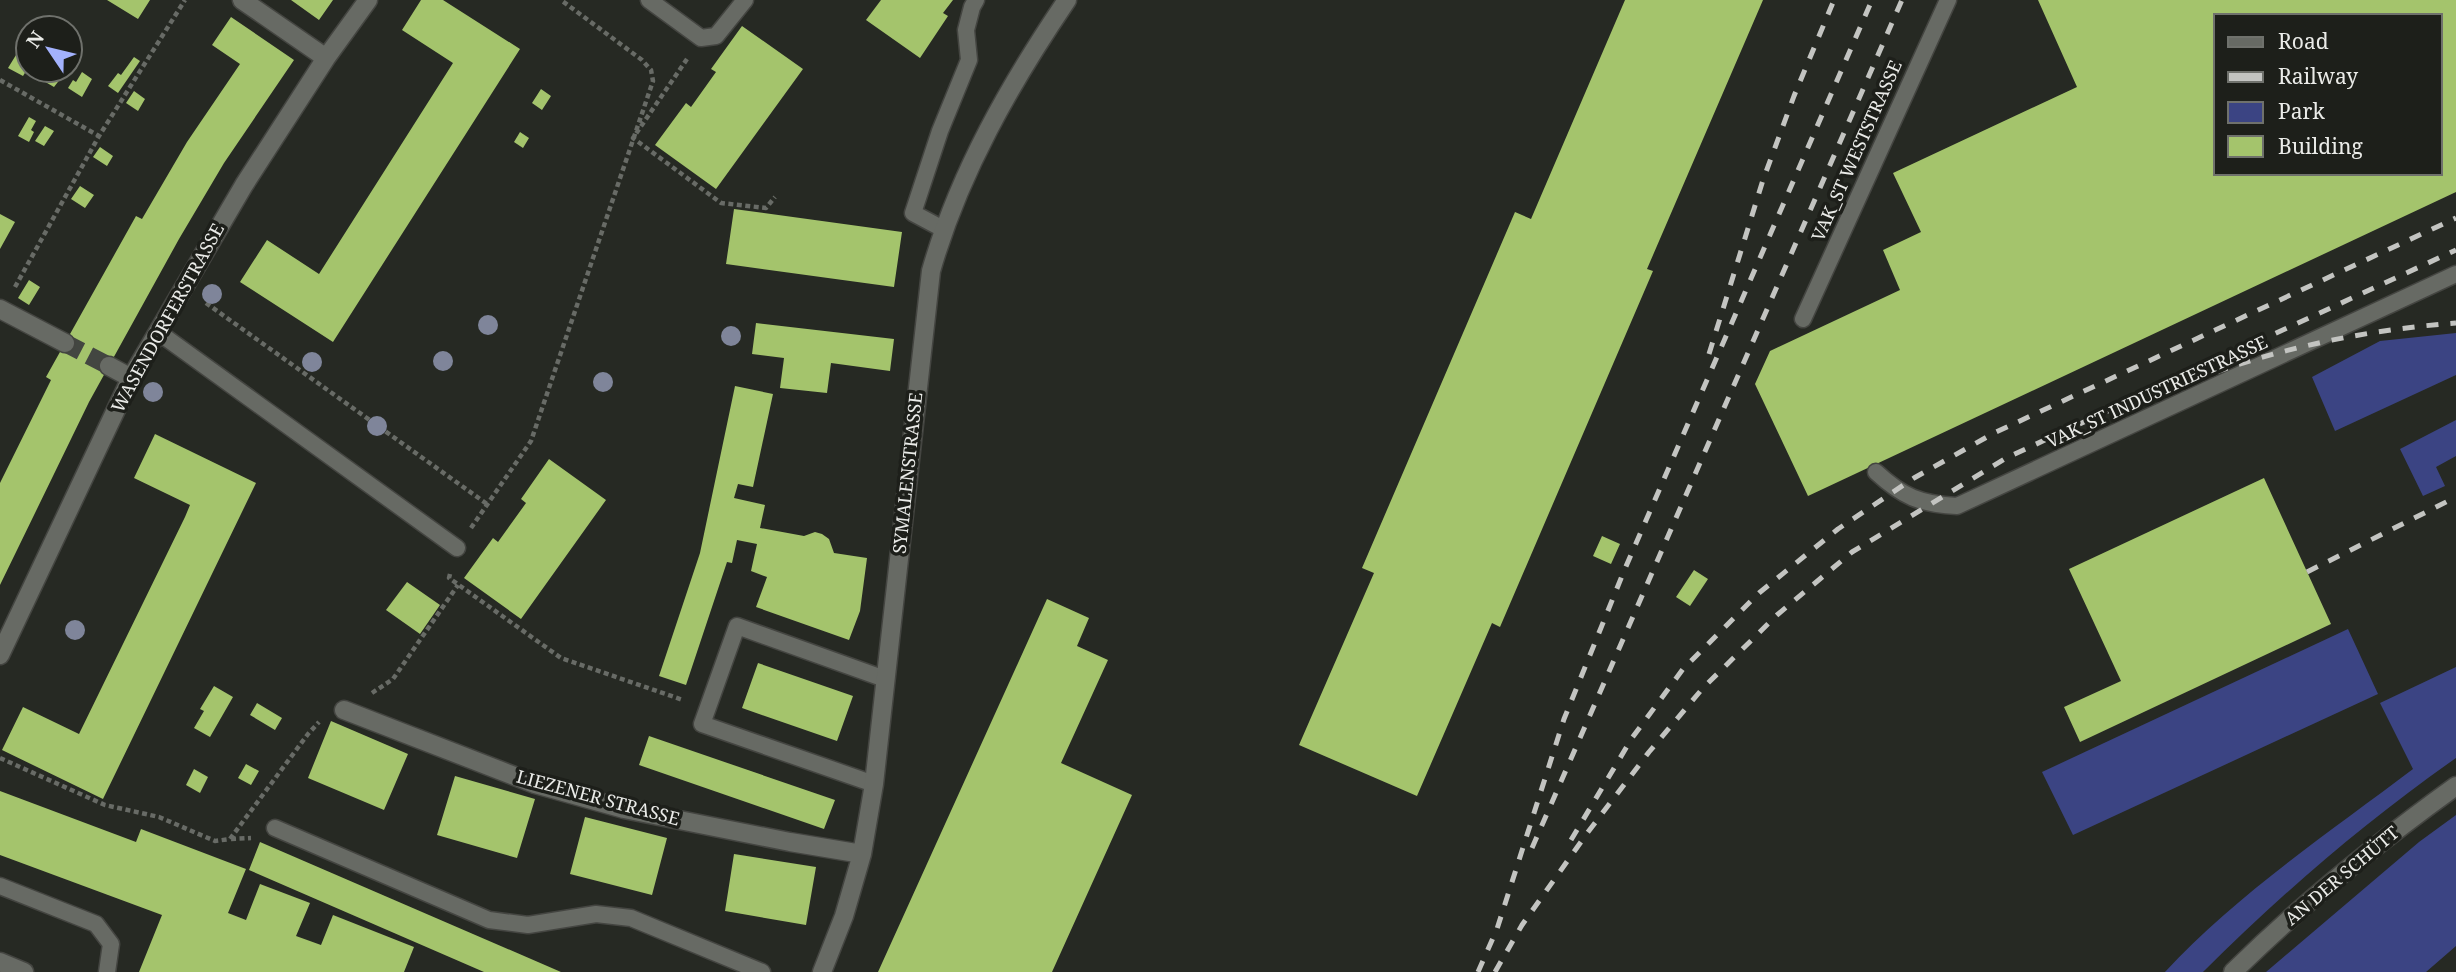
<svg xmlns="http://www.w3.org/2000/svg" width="2456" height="972" viewBox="0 0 2456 972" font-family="'Noto Serif',serif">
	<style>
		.green { fill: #3b4483 }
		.building { fill: #a4c46c; fill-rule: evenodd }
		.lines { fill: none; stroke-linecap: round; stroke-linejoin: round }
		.street-tunnel { stroke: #434641; stroke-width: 18; stroke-dasharray: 18 9; stroke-linecap: butt }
		.lane-casing { stroke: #444541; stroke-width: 19 }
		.street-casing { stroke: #444541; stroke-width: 21 }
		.secondary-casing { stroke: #444541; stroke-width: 21 }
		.path { stroke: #686b66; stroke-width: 4.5; stroke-dasharray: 5 3.5; stroke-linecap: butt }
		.lane { stroke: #676a64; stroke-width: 16 }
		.street { stroke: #676a64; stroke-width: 18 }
		.secondary { stroke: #676a64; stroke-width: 18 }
		.rail { stroke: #c3c4c1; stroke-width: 5; stroke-dasharray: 12 12; stroke-linecap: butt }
		.tree { fill: #7f859a }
		.labels { text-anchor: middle; stroke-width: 7; stroke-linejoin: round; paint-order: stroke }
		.street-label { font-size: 18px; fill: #eaebe8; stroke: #1d1f1a }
	</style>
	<rect width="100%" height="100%" fill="#262923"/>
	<!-- green -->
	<path class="green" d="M2456 333V375L2335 431 2312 377 2380 341Z
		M2456 420V456L2436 467 2445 486 2423 496 2400 449Z
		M2348 629 2378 694 2073 835 2042 772Z
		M2456 667V758C2366 821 2281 894 2203 972H2165C2235 896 2331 831 2413 769L2380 703Z
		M2456 815V946L2426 972H2266L2419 842Z"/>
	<!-- building -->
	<path class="building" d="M107 0H150L138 19Z
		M291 0H333L319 20Z
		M421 0H443L520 49 333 342 240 282 267 240 319 274 453 63 402 30Z
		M881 0H953L943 13 948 16 920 58 866 20Z
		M1625 0H1763L1647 269 1653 271 1500 627 1492 623 1417 796 1299 745 1374 573 1362 568 1515 212 1531 219Z
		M2038 0H2456V192L1808 496 1755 384 1770 351 1900 290 1883 250 1921 232 1893 173 2077 87ZM2216 16H2440V173H2216Z
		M231 17 294 60 224 163 179 239 89 402 0 585V483L51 380 46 377 136 216 142 219 187 142 240 64 212 45Z
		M742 26 803 69 716 189 655 145 686 103 691 107 716 72 711 69Z
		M16 55 28 63V68L23 76 8 68Z
		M134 57 140 61 118 93 108 86 118 73 121 75Z
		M39 70H48L61 78 54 87 35 76Z
		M82 72 92 79 82 97 68 88 73 80 76 82Z
		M541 89 551 96 542 110 532 103Z
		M134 91 145 99 138 111 126 103Z
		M29 117 36 121 31 130 34 132 29 142 18 136Z
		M45 126 54 131 44 146 35 141Z
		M520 132 529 138 523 148 514 142Z
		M100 147 113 156 107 166 93 157Z
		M80 186 94 195 85 208 71 199Z
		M734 209 902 232 894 287 726 264Z
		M0 214 15 222 0 249Z
		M29 280 40 287 29 305 18 298Z
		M756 323 894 339 890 371 831 363 827 393 780 388 784 358 752 354Z
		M735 386 773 394 753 487 738 484 734 498 765 505 760 528 804 536 815 532 822 534 829 539 834 553 867 558 860 611 849 640 756 607 767 577 751 571 757 544 737 540 732 563 727 562 686 685 659 676 700 553Z
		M155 434 256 483 103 799 2 750 23 707 79 734 185 517 190 505 134 478Z
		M549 459 606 500 521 619 464 578 493 538 498 542 526 503 521 499Z
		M2264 478 2331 624 2080 742 2064 707 2121 681 2069 569Z
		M1602 536 1620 544 1611 564 1593 556Z
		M1694 570 1708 579 1690 606 1676 597Z
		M407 582 440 605 420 634 386 610Z
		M1047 599 1089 618 1077 646 1108 660 1061 763 1132 795 1052 972H878Z
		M758 663 853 696 837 741 742 708Z
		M214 686 233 697 210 737 194 728 204 711 200 709Z
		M257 703 282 718 275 730 250 715Z
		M331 721 408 754 384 810 308 778Z
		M649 736 835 800 824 829 639 765Z
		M246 764 259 771 251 785 238 778Z
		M194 769 208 777 200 793 186 785Z
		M455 776 535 799 517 858 437 835Z
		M0 791 136 842 141 829 246 869 228 913 246 920 260 884 310 903 296 936 321 945 333 915 414 947 404 972H139L162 915 0 855Z
		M585 817 667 838 652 895 570 874Z
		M260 842 561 972H484L249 870Z
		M734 854 816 867 806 925 725 911Z"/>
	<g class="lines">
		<!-- street-tunnel -->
		<path class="street-tunnel" d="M65 343 109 366"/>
		<defs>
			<path id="lane" d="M649 0 701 38 716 36 745 0
				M943 229 913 213 940 131 969 60 966 30 972 7 976 0
				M1803 319 1948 0
				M158 332 457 548
				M1876 472C1903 497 1920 504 1957 506L2456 274
				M874 784 702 724 737 626 885 679
				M275 828 489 920 528 925 596 914 631 918 762 972
				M0 886 96 924 111 944 107 972"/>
			<path id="street" d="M242 0 326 58
				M0 309 65 343
				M109 366 131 378
				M0 655 131 378 244 185 326 58 368 0
				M344 710 535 784 624 809 790 842 862 854
				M0 962 24 972
				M822 972 844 916 862 854 874 784 931 271C959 173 1010 84 1067 0"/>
			<path id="secondary" d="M2233 972C2302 904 2378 842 2456 786"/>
		</defs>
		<!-- lane casing -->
		<use href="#lane" class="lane-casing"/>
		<!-- street casing -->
		<use href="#street" class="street-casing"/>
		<!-- secondary casing -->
		<use href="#secondary" class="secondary-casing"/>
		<!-- path -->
		<path class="path" d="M687 59 633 138 721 203 766 208 775 197
			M0 80 99 136
			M15 287 99 136 185 0
			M206 303 487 504
			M471 528 531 441 653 81 651 70 642 60 561 0
			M450 574 449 578 561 658 683 700
			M372 693 393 679 458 585
			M0 758 105 805 159 817 215 841 230 839 308 734 319 722
			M231 839 251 838"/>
		<!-- lane -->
		<use href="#lane" class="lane"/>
		<!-- street -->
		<use href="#street" class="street"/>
		<!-- secondary -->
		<use href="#secondary" class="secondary"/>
		<!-- rail -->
		<path class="rail" d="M1709 354 1763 180 1794 96 1834 0
			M2216 372C2293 345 2375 329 2456 323
			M2307 572 2456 497
			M1571 840 1632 738 1683 669 1759 593 1838 529 1914 478 1994 433 2456 218
			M1532 848 1902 0
			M1478 972 1497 929 1564 719 1624 571 1872 0
			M1495 972 1522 925 1588 832 1649 752 1703 688 1777 615 1852 552 2006 458 2456 250"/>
	</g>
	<!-- trees -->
	<g class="tree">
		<circle cx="212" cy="294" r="10"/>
		<circle cx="488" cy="325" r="10"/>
		<circle cx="731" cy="336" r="10"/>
		<circle cx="443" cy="361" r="10"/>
		<circle cx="312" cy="362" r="10"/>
		<circle cx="603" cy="382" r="10"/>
		<circle cx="153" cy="392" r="10"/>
		<circle cx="377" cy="426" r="10"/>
		<circle cx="75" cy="630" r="10"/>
	</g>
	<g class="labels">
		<!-- street labels -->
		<g class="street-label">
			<text transform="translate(1857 151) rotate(-66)" y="6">VAK_ST WESTSTRASSE</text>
			<text transform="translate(168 318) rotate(-61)" y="6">WASENDORFERSTRASSE</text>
			<text transform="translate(2157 392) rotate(-25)" y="6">VAK_ST INDUSTRIESTRASSE</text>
			<text transform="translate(908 473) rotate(-84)" y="6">SYMALENSTRASSE</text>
			<text transform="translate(598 798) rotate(15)" y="6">LIEZENER STRASSE</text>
			<text transform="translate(2342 876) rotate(-40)" y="6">AN DER SCHÜTT</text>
		</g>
	</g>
	<!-- legend -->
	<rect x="2214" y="14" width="228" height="161" fill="#1d1f1a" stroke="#6f716c" stroke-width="2"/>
	<rect x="2228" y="37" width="35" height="10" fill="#676a64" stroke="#6f716c" stroke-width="2"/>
	<text x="2278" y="49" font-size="21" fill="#eaebe8">Road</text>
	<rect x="2228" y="72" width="35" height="10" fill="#c3c4c1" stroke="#6f716c" stroke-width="2"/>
	<text x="2278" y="84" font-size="21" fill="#eaebe8">Railway</text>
	<rect x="2228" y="102" width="35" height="21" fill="#3b4483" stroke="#6f716c" stroke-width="2"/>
	<text x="2278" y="119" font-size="21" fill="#eaebe8">Park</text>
	<rect x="2228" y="136" width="35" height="21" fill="#a4c46c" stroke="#6f716c" stroke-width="2"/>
	<text x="2278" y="154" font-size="21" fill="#eaebe8">Building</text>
	<!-- north arrow -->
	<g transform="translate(49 49) rotate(305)"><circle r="33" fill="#1d1f1a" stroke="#6f716c" stroke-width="2"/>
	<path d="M0-5L12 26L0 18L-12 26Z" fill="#a3b2fd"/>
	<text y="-10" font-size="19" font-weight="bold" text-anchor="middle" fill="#eaebe8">N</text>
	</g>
</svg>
